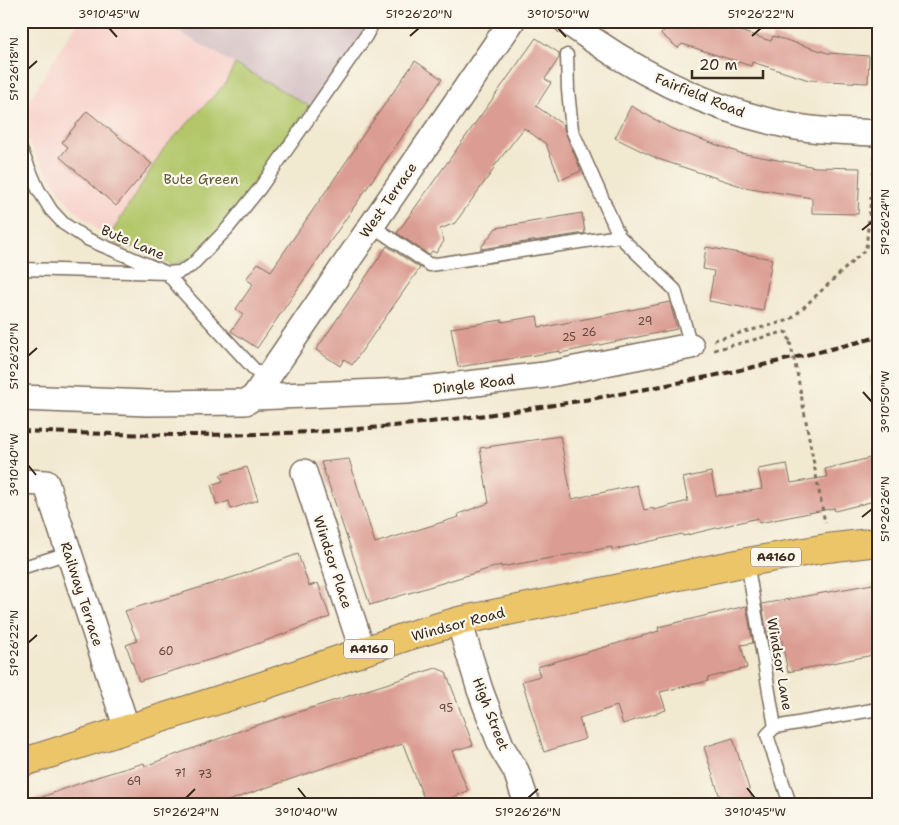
<svg xmlns="http://www.w3.org/2000/svg" width="899" height="825" viewBox="0 0 899 825" font-family="'Shantell Sans',sans-serif">
	<style>
		.built { fill: #f7d0ca }
		.industrial { fill: #d2bec2 }
		.green { fill: #b3c76b; stroke: #777844 }
		.building { fill: #db9d93 }
		.lines { fill: none; stroke-linecap: round; stroke-linejoin: round }
		.lane-casing { stroke: #7b6d5d; stroke-width: 15 }
		.street-casing { stroke: #7b6d5d; stroke-width: 28 }
		.primary-casing { stroke: #7b6d5d; stroke-width: 30 }
		.path { stroke: #7b6d5d; stroke-width: 3; stroke-dasharray: 4 4; stroke-linecap: butt }
		.lane { stroke: #fff; stroke-width: 12 }
		.street { stroke: #fff; stroke-width: 25 }
		.primary { stroke: #edc569; stroke-width: 28 }
		.rail { stroke: #3b2a1e; stroke-width: 4; stroke-dasharray: 8 4; stroke-linecap: butt }
		.path-bridge { stroke: #7b6d5d; stroke-width: 3; stroke-dasharray: 4 4; stroke-linecap: butt }
		.ticks { fill: none; stroke: #3b2a1e; stroke-width: 2 }
		.labels { text-anchor: middle; stroke-width: 4.5; stroke-linejoin: round; paint-order: stroke }
		.number-label { font-size: 11px; fill: #63473b }
		.shield { fill: #fbf7ec; stroke: #75685c; stroke-width: 1 }
		.shield-label { font-size: 12px; font-weight: bold; fill: #3b2a1e }
		.street-label { font-size: 14px; fill: #3b2a1e; stroke: #fbf7ec }
		.park-label { font-size: 14px; fill: #5f5935; stroke: #fbf7ec }
		.neatline { fill: none; stroke: #3b2a1e; stroke-width: 2 }
		.ticks-label { font-size: 12px; text-anchor: middle; fill: #3b2a1e }
	</style>
	<rect width="100%" height="100%" fill="#fbf7ec"/>
	<filter id="ink" filterUnits="userSpaceOnUse"><feTurbulence type="fractalNoise" baseFrequency=".02" numOctaves="2"/><feDisplacementMap in="SourceGraphic" scale="10" xChannelSelector="R" yChannelSelector="G"/><feConvolveMatrix kernelMatrix="1 2 1 2 8 2 1 2 1" color-interpolation-filters="sRGB"/></filter>
	<filter id="wash" filterUnits="userSpaceOnUse"><feTurbulence type="fractalNoise" baseFrequency=".0096" numOctaves="4" result="noise"/><feDisplacementMap in="SourceGraphic" scale="20" xChannelSelector="R" yChannelSelector="G"/><feGaussianBlur stdDeviation="1.12" result="paint"/><feColorMatrix in="noise" values="0 0 0 0 0 0 0 0 0 0 0 0 0 0 0 0 0 1.4 0 .05"/><feComposite in="paint" operator="in"/></filter>
	<g filter="url(#wash)">
		<rect width="100%" height="100%" fill="#f2e9d1"/>
		<!-- built -->
		<path class="built" d="M78 21H160L235 64 225 84 164 148 108 239 68 203 34 153 21 127V114Z"/>
		<!-- industrial -->
		<path class="industrial" d="M160 21H382L374 35 320 113Z"/>
		<!-- green -->
		<path class="green" d="M235 64 309 106 258 183 224 226 188 260 171 265 136 247H121L108 239 164 148 225 84Z
			M878 375V415L870 377Z"/>
		<g id="blocks">
			<!-- building -->
			<path class="building" d="M673 21H708L771 41 773 36 828 53 869 56 868 83 809 80 752 62 751 66 682 44 678 48 661 34Z
				M536 38 559 53V58L545 79 551 83 536 106 562 124 581 171 560 180 546 144 524 128 493 168 494 169 455 223 440 229 444 241 436 253 432 251 429 255 397 233Z
				M415 61 442 79 257 348 231 331 243 314 236 309 253 284 246 279 258 263 271 271 357 146 356 145Z
				M631 106 672 129 740 153 815 167 860 168 858 214 812 213V198L744 187 658 159 615 138Z
				M87 111 152 164 116 206 60 157 68 147 62 142Z
				M582 213 585 233 480 249 496 228Z
				M387 246 420 268 352 365 344 359 340 366 316 350Z
				M706 247 772 259 763 311 709 301 714 271 703 269Z
				M670 302 677 329 560 353V351L458 367 451 328 502 320V322L537 316 539 327 545 326V327Z
				M560 436 572 499 637 485 644 510 653 508 654 510 688 501 683 478 711 472 716 496 724 495 762 489 758 469 787 464 791 483 827 477 825 469 878 456V500L835 511 834 508 759 523 758 518 683 536 682 534 612 550V547L501 567V565L370 605 321 462 349 459 375 543 459 517 458 514 489 503 480 448Z
				M247 467 258 500 231 509 229 501 217 505 211 485 223 481 220 475Z
				M298 554 309 586 318 583 330 617 235 652 139 681 126 645 137 641 125 611 240 575Z
				M878 583V654L788 672 781 637 768 640 762 604Z
				M746 606 753 643 741 645 747 668 707 678 708 681 660 692 666 710 623 724 617 706 579 718 585 739 544 752 522 681 540 676 537 667 659 631 658 627Z
				M436 668 446 672 473 745 452 751 468 791 436 804H426L403 744 356 758 355 757 219 804H31V801L100 776 144 763 145 766 245 729Z
				M733 738 750 792 754 804H722L704 747Z"/>
		</g>
	</g>
	<g filter="url(#ink)">
		<use href="#blocks" fill-opacity="0" stroke="#7b6d5d" stroke-width="1"/>
		<g class="lines">
			<defs>
				<path id="lane" d="M567 55 568 90 572 130 619 236
					M21 150 38 189 51 210 64 224 87 239 167 273 181 290 264 380
					M371 225 430 265 619 236 675 290 691 346
					M21 269 167 273 179 272 191 266 227 229 260 188 366 36 374 21
					M747 562 775 727 878 709
					M21 568 68 553
					M775 727 767 735 790 804"/>
				<path id="street" d="M566 21C631 69 707 109 786 125 815 131 848 132 878 133
					M254 397 406 391 545 375 691 346
					M21 398 148 403 246 402 254 397 512 21
					M304 472 363 652
					M21 482 46 483 127 729
					M459 621 480 690 502 748 516 771 527 804"/>
				<path id="primary" d="M21 763 265 685 408 636 459 621 747 562 827 548 878 542"/>
			</defs>
			<!-- lane casing -->
			<use href="#lane" class="lane-casing"/>
			<!-- street casing -->
			<use href="#street" class="street-casing"/>
			<!-- primary casing -->
			<use href="#primary" class="primary-casing"/>
			<!-- path -->
			<path class="path" d="M714 340 790 320 866 249 875 156
				M714 350 784 332 787 333 790 342
				M797 373 825 523"/>
			<!-- lane -->
			<use href="#lane" class="lane"/>
			<!-- street -->
			<use href="#street" class="street"/>
			<!-- primary -->
			<use href="#primary" class="primary"/>
			<!-- rail -->
			<path class="rail" d="M21 431C163 437 306 438 447 420 593 402 736 374 878 337"/>
			<!-- path-bridge -->
			<path class="path-bridge" d="M790 342 797 373"/>
		</g>
	</g>
	<!-- ticks -->
	<path class="ticks" d="M109 28 117 37M558 28 566 37M410 36 419 28M752 36 761 28M28 69 37 61M862 230 872 222M28 356 37 348M863 392 872 402M28 465 36 475M862 517 872 509M28 643 37 635M298 788 306 798M747 788 755 798M186 798 195 789M528 798 538 789"/>
	<g class="labels">
		<!-- number labels -->
		<g class="number-label">
			<text x="645" y="325">29</text>
			<text x="589" y="336">26</text>
			<text x="569" y="341">25</text>
			<text x="166" y="655">60</text>
			<text x="446" y="712">95</text>
			<text x="180" y="777">71</text>
			<text x="205" y="778">73</text>
			<text x="134" y="785">69</text>
		</g>
		<!-- shield labels -->
		<g class="shield">
			<rect x="751" y="547.5" width="50" height="19" rx="4"/>
			<rect x="344" y="639.5" width="50" height="19" rx="4"/>
		</g>
		<g class="shield-label">
			<text x="776" y="561">A4160</text>
			<text x="369" y="653">A4160</text>
		</g>
		<!-- street labels -->
		<g class="street-label">
			<text transform="translate(700 95) rotate(22)" y="5">Fairfield Road</text>
			<text transform="translate(388 200) rotate(-55)" y="5">West Terrace</text>
			<text transform="translate(133 242) rotate(23)" y="5">Bute Lane</text>
			<text transform="translate(474 384) rotate(-7)" y="5">Dingle Road</text>
			<text transform="translate(333 562) rotate(72)" y="5">Windsor Place</text>
			<text transform="translate(82 594) rotate(72)" y="5">Railway Terrace</text>
			<text transform="translate(458 624) rotate(-15)" y="5">Windsor Road</text>
			<text transform="translate(780 664) rotate(80)" y="5">Windsor Lane</text>
			<text transform="translate(491 714) rotate(69)" y="5">High Street</text>
		</g>
		<!-- park labels -->
		<g class="park-label">
			<text x="201" y="184">Bute Green</text>
		</g>
	</g>
	<!-- margin -->
	<rect width="899" height="825" fill="none" stroke="#fbf7ec" stroke-width="55"/>
	<!-- scale -->
	<path d="M692 70v8h71v-8" fill="none" stroke="#3b2a1e" stroke-width="2.5"/>
	<text x="699" y="70" font-size="15" fill="#3b2a1e" stroke="#fbf7ec" stroke-width="4" paint-order="stroke">20 m</text>
	<rect x="28" y="28" width="844" height="770" class="neatline"/>
	<g class="ticks-label">
		<text x="109" y="18">3°10'45"W</text>
		<text x="419" y="18">51°26'20"N</text>
		<text x="558" y="18">3°10'50"W</text>
		<text x="761" y="18">51°26'22"N</text>
		<text transform="translate(14 69) rotate(-90)" y="4">51°26'18"N</text>
		<text transform="translate(885 222) rotate(-90)" y="4">51°26'24"N</text>
		<text transform="translate(14 356) rotate(-90)" y="4">51°26'20"N</text>
		<text transform="translate(885 402) rotate(-90)" y="4">3°10'50"W</text>
		<text transform="translate(14 465) rotate(-90)" y="4">3°10'40"W</text>
		<text transform="translate(885 509) rotate(-90)" y="4">51°26'26"N</text>
		<text transform="translate(14 643) rotate(-90)" y="4">51°26'22"N</text>
		<text x="186" y="816">51°26'24"N</text>
		<text x="306" y="816">3°10'40"W</text>
		<text x="528" y="816">51°26'26"N</text>
		<text x="755" y="816">3°10'45"W</text>
	</g>
</svg>
